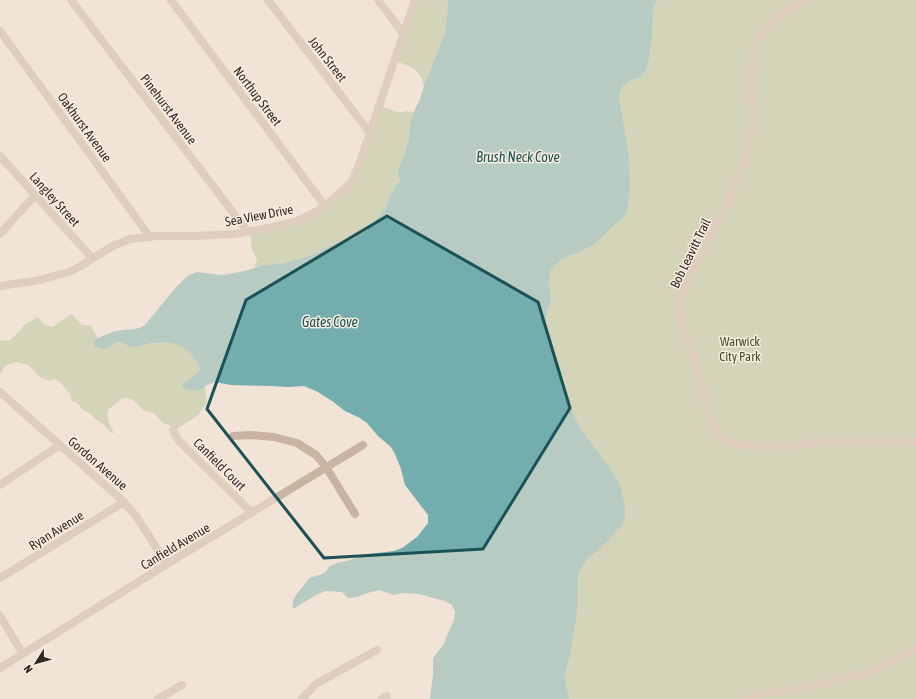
<svg xmlns="http://www.w3.org/2000/svg" width="916" height="699" viewBox="0 0 916 699" font-family="'Asap Condensed',sans-serif">
	<style>
		.green { fill: #b2c096 }
		.water { fill: #74adae }
		.lines { fill: none; stroke-linecap: round; stroke-linejoin: round }
		.minor { stroke: #c9b3a2; stroke-width: 8 }
		.marked { fill: none; stroke: #1a5255; stroke-width: 3; stroke-linejoin: round }
		.labels { text-anchor: middle; stroke-width: 3; stroke-linejoin: round; paint-order: stroke }
		.street-label { font-size: 13px; fill: #332924; stroke: #f9eee1 }
		.park-label { font-size: 13px; fill: #435228; stroke: #f9eee1 }
		.water-label { font-size: 14px; font-style: italic; fill: #1a5255; stroke: #f9eee1 }
	</style>
	<rect width="100%" height="100%" fill="#f1e3d5"/>
	<!-- green -->
	<path class="green" d="M415 0H448L447 17 445 33 424 86C420 68 410 66 394 61Z
		M658 0H916V699H569L566 684 565 675 570 656 577 602 578 575 583 566 588 559 607 542 623 523 625 506 621 489 618 480 580 427 576 420 561 381 546 323V315L549 307 551 299 549 282 550 274 551 270 563 258 578 253 595 244 613 226 620 221 628 208 630 184 629 156 619 96 622 87 629 81 639 78 645 72 648 64 652 40 653 15 654 5Z
		M380 106 400 113 406 111 414 112 410 124 409 140 406 148 404 156 400 164V180L391 193 385 209 368 229 355 238 347 241 339 242 309 256 284 263 254 267 257 260 252 250 250 232 309 216 350 183Z
		M72 314 82 325 91 326 98 338 93 341 109 348C120 339 125 343 138 347 145 344 150 344 157 343 161 343 166 342 170 342 184 343 196 357 200 369L195 375 182 384 198 390 205 387 207 402 198 415 174 431 169 425 163 423 154 413 143 410 133 400 126 397 120 400 108 410C106 419 110 425 114 433H112L102 423 96 420 91 414 83 410 77 403 72 401 70 394 59 381 53 379 50 381 40 377 28 365 16 362 5 366 0 374V340L1 341 10 340 21 330 23 326 38 317 45 325 52 327Z"/>
	<!-- water -->
	<path class="water" d="M448 0H658L654 5 653 15 652 40 648 64 645 72 639 78 629 81 622 87 619 96 629 156 630 184 628 208 625 215 620 221 613 226 595 244 578 253 563 258 551 270 550 274 549 282 551 299 549 307 546 315V323L561 381 576 420 580 427 618 480 621 489 625 506V515L623 523 607 542 588 559 583 566 578 575 577 612 570 656 565 675 566 684 569 699H430L433 674V658L443 645 454 620 455 612 452 605 445 601 419 594 402 593 394 595 379 590 371 592 356 597 348 598 342 592 325 591 316 595 293 609C290 596 303 589 309 578L325 573 330 566 337 563 346 561 369 554 394 551 402 548 417 537 428 523V515L405 485 401 469 395 454 391 447 378 436 367 423 360 418 345 411 332 401 318 392 304 386 288 387 270 386 231 385 215 382 207 385C201 392 190 392 182 387V384L195 375 200 369C196 357 185 345 172 343 166 341 154 343 147 344 142 345 138 348 132 347 126 347 124 340 116 343 115 343 111 346 111 346 105 351 100 349 94 346L93 341C103 335 113 331 124 330 132 329 137 330 145 325L177 286 189 275 197 272 221 275 229 274 245 271 260 266 284 263 309 256 339 242 347 241 355 238 368 229 385 209 391 193 400 180 398 172 400 164 404 156 406 148 409 140 410 124 415 109 419 102 424 86 445 33 447 17Z"/>
	<g class="lines">
		<!-- minor -->
		<path class="minor" d="M71 0 248 232
			M171 0 325 206
			M268 0 370 133
			M378 0 403 33
			M804 0 776 19 759 35 753 56 750 80 753 112 754 124 749 139 745 159 725 209 715 226 704 252 696 265 693 273 689 279 683 291 678 311 685 334 695 358 701 385 712 424 720 436 724 440 733 444 765 447 793 446 822 441 916 442
			M0 31 150 237
			M0 156 92 258
			M0 234 35 195
			M0 286 40 280 69 272 79 267 111 247 130 239 158 236H196L234 234 269 228 294 222 310 215 325 206 336 196 351 183 359 165 415 0
			M0 392 124 502 136 516 167 564
			M173 430 178 440 252 513
			M233 436 251 435 274 437 297 443 316 455 326 467 355 514
			M0 485 60 445
			M0 578 124 502
			M0 616 23 654
			M0 668 167 564 363 445
			M158 699 182 685
			M302 699 316 684 377 650
			M382 699 387 696
			M745 699C760 694 781 692 797 689 840 681 878 672 916 649"/>
	</g>
	<!-- marked area -->
	<path d="M0 0H916V699H0ZM387 216 538 302 570 408 483 549 324 558 207 409 246 300Z" fill="#f1e3d5" fill-opacity=".55" fill-rule="evenodd"/>
	<path class="marked" d="M387 216 538 302 570 408 483 549 324 558 207 409 246 300Z"/>
	<g class="labels">
		<!-- street labels -->
		<g class="street-label">
			<text transform="translate(328 59) rotate(52)" y="5">John Street</text>
			<text transform="translate(258 96) rotate(53)" y="5">Northup Street</text>
			<text transform="translate(169 109) rotate(53)" y="5">Pinehurst Avenue</text>
			<text transform="translate(85 127) rotate(54)" y="5">Oakhurst Avenue</text>
			<text transform="translate(55 199) rotate(48)" y="5">Langley Street</text>
			<text transform="translate(259 215) rotate(-11)" y="5">Sea View Drive</text>
			<text transform="translate(690 253) rotate(-64)" y="5">Bob Leavitt Trail</text>
			<text transform="translate(98 463) rotate(41)" y="5">Gordon Avenue</text>
			<text transform="translate(220 464) rotate(45)" y="5">Canfield Court</text>
			<text transform="translate(56 530) rotate(-32)" y="5">Ryan Avenue</text>
			<text transform="translate(175 546) rotate(-31)" y="5">Canfield Avenue</text>
		</g>
		<!-- park labels -->
		<g class="park-label">
			<text x="740" y="346">Warwick<tspan x="740" dy="15">City Park</tspan></text>
		</g>
		<!-- water labels -->
		<g class="water-label">
			<text x="518" y="162">Brush Neck Cove</text>
			<text x="330" y="327">Gates Cove</text>
		</g>
	</g>
	<!-- north arrow -->
	<g transform="translate(36 663) rotate(233)" stroke="#f9eee1" stroke-width="3" paint-order="stroke">
	<path d="M0-3L7 15L0 10L-7 15Z" fill="#332924"/>
	<text y="-6" font-size="11" font-weight="bold" text-anchor="middle" fill="#332924">N</text>
	</g>
</svg>
